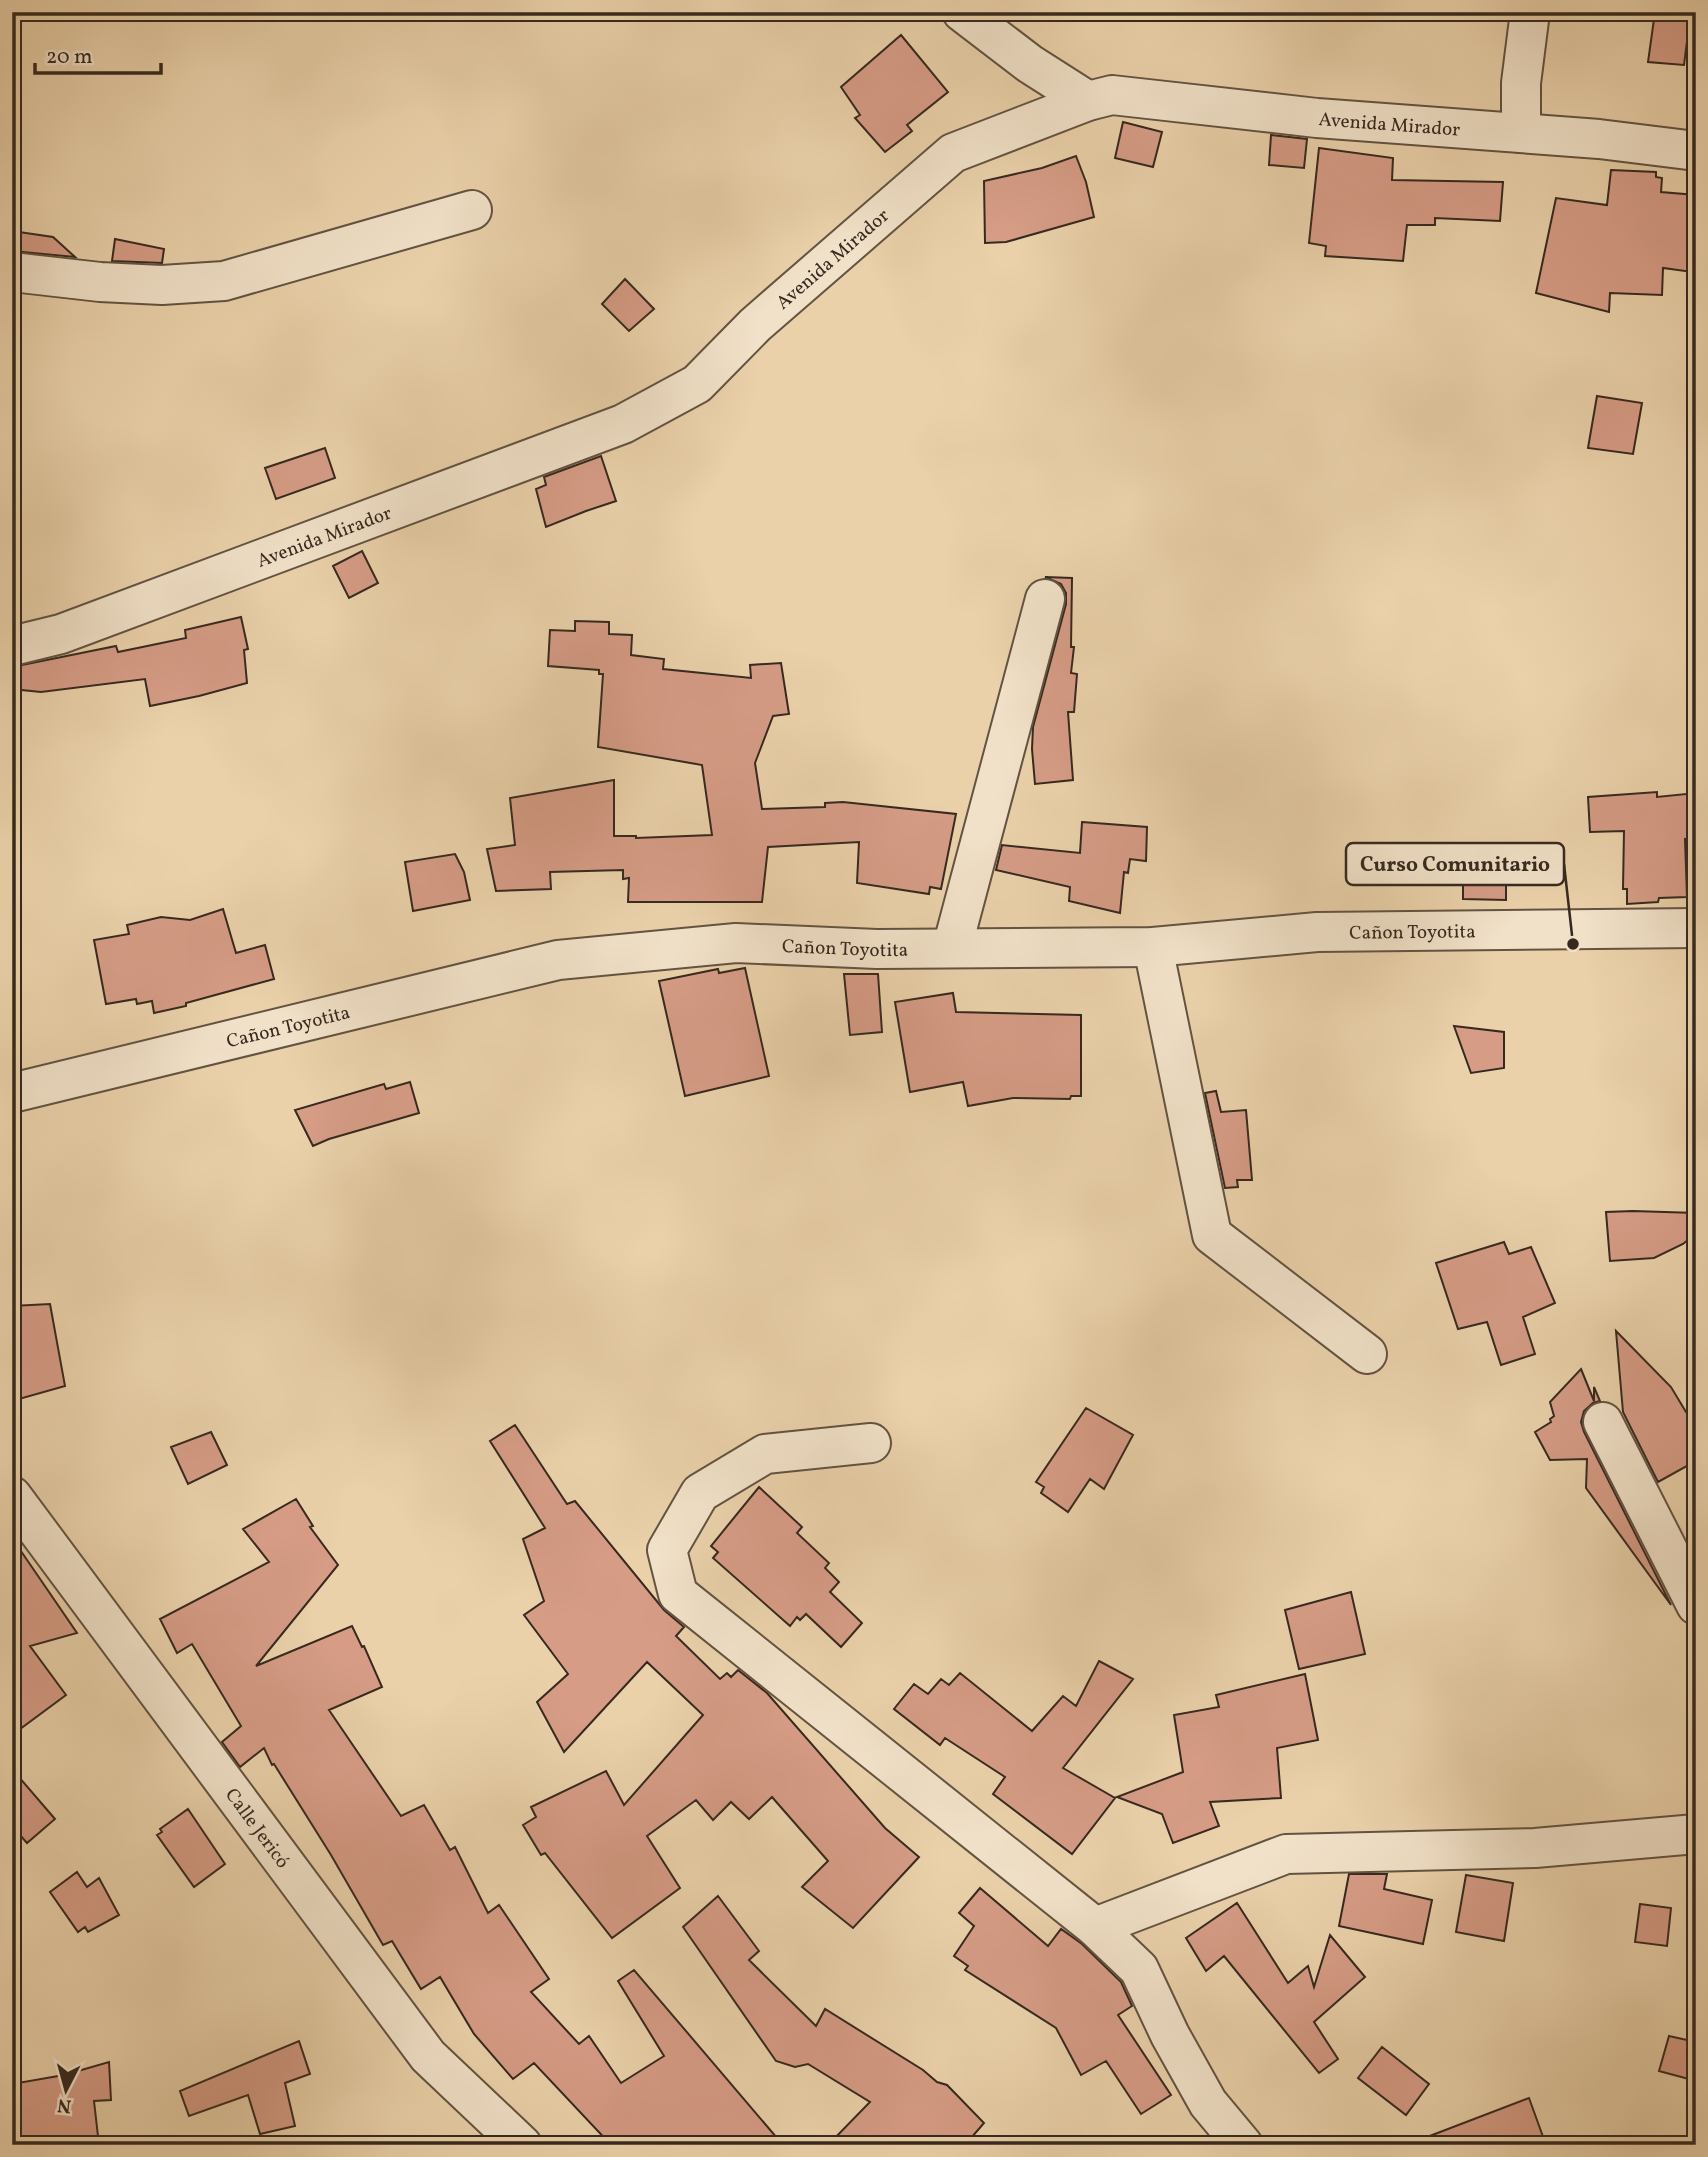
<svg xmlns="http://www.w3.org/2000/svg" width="1708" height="2157" viewBox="0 0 1708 2157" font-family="Vollkorn,serif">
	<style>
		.building { fill: #d69c86; stroke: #36291f; stroke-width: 2 }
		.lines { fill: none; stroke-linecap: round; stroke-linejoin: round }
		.minor-casing { stroke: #635342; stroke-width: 42 }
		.minor { stroke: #f1e1c8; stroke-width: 38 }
		.labels { text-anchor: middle; stroke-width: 5; stroke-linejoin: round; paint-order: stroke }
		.street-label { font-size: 19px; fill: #36291f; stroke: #f1e1c8 }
		.leader { fill: none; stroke: #36291f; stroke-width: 2.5 }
		.callout-dot { fill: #36291f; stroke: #f1e1c8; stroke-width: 2.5 }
		.callout { fill: #f1e1c8; stroke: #36291f; stroke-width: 2.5 }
		.callout-label { font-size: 21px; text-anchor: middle; font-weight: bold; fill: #36291f }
	</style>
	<rect width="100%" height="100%" fill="#ead1aa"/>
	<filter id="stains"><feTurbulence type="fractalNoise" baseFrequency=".00286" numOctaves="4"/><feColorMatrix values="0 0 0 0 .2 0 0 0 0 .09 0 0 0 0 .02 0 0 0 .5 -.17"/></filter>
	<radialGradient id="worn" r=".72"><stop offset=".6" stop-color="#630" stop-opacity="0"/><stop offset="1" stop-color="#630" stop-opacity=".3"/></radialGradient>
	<!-- building -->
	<path class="building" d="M1655 12 1690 17 1684 65 1648 62Z
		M901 35 948 92 907 125 912 131 885 152 855 118 860 115 841 87Z
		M1123 122 1162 132 1153 167 1115 158Z
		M1271 135 1307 139 1304 168 1269 165Z
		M1319 148 1393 158 1392 180 1503 182 1500 221 1435 218V225H1407L1403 261 1325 256 1326 246 1309 243Z
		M1076 156 1086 182 1094 217 1006 242 985 243 984 181 1042 168Z
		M1611 170 1656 172V177L1662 178 1661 192 1696 195V248L1692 272 1663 268 1662 295 1610 293 1609 312 1536 293 1556 198 1607 205Z
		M12 231 53 237 75 257 12 251Z
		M115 239 164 249 162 263 112 261Z
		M625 279 654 309 629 331 602 304Z
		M1597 396 1642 403 1633 454 1588 448Z
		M325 448 335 478 276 499 265 468Z
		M601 456 616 501 586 511 546 527 536 489 546 485 544 477Z
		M362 551 378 583 349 598 333 566Z
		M1045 577 1072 578 1071 647H1074L1071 673 1077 674 1074 712H1068L1073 780 1035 784 1032 749 1033 727 1066 604V593L1061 584Z
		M241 617 248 649 244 650 247 683 199 696 150 706 145 679 41 692 12 689V667L116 646 118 652 186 638 185 630Z
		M575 621 609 622V634L632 635 631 655 664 659 663 669 751 678 750 665 781 663 789 714 773 716 755 763 762 809 825 807V803L843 802 956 814 941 889 930 887 929 894 857 883 859 842 768 847 762 902H628L629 878 623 879V870L550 872 551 889 496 891 487 849 515 845 510 798 614 780V836H636V838L712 835 702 765 598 747 603 674H599V670L548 666 550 630 575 631Z
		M1657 792V797L1696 793V838L1685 839 1687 897 1659 898 1658 902 1627 904V889H1623L1624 831 1590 832 1588 797Z
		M1082 822 1147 827 1146 861 1130 859 1128 873 1124 872 1120 913 1069 901 1070 887 996 870 1002 845 1080 853Z
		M455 854 464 872 470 900 413 911 405 862Z
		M1463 861 1506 862V900L1463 899Z
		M223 909 236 953 265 945 274 979 186 1003V1006L154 1013 152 1001 137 1004 136 999 106 1004 94 940 129 934 127 925 161 917 190 920Z
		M745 968 769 1076 685 1096 659 981 718 969 719 973Z
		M844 974H878L882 1032 850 1035Z
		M953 993 956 1012 1081 1015V1096H1071L1070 1099 1013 1098 968 1106 963 1082 910 1092 895 1002Z
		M1454 1026 1504 1032V1068L1471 1073Z
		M410 1082 419 1113 329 1139 313 1146 295 1110 384 1084 386 1089Z
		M1216 1091 1221 1112 1246 1110 1252 1180H1237L1238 1187 1225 1188 1205 1093Z
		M1633 1211 1696 1213V1233L1683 1244 1654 1258 1610 1261 1606 1212Z
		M1504 1242 1509 1254 1531 1247 1555 1303 1523 1317 1535 1354 1501 1365 1487 1322 1458 1329 1436 1263Z
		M50 1304 65 1386 12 1401V1306Z
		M1616 1331 1671 1387 1686 1412 1696 1408V1461L1658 1482 1623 1412Z
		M1581 1369 1594 1401V1387L1600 1401 1593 1403 1584 1411 1581 1422 1584 1432 1671 1605 1586 1488 1587 1459 1550 1460 1535 1432 1551 1422 1550 1419 1554 1416 1550 1402Z
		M1086 1408 1133 1435 1104 1489 1090 1479 1068 1512 1041 1493 1044 1487 1036 1482Z
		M515 1425 567 1504 575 1501 664 1610 684 1627 676 1636 720 1679 727 1673 731 1677 738 1670 767 1693 885 1828 919 1857 853 1928 802 1887 828 1861 772 1797 749 1819 731 1802 713 1820 696 1800 647 1836 680 1888 612 1938 545 1853 541 1855 523 1825 536 1817 531 1807 606 1771 624 1805 703 1715 647 1662 564 1752 537 1702 568 1674 524 1615 544 1601 523 1539 545 1528 490 1441Z
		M211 1432 227 1465 188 1484 171 1447Z
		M759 1487 802 1527 797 1533 829 1563 825 1568 839 1582 830 1592 862 1623 841 1647 806 1614 800 1620 797 1617 790 1626 713 1558 718 1552 711 1546Z
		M296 1499 313 1526 310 1527 338 1565 256 1666 352 1626 362 1647 364 1646 382 1687 329 1710 401 1816 424 1805 450 1850 455 1847 488 1913 499 1905 549 1979 531 1992 579 2044 589 2036 621 2083 664 2056 618 1981 634 1970 783 2145H611L534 2063 513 2079 474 2034 440 1977 421 1989 392 1941 383 1945 331 1855 274 1764 272 1765 264 1748 240 1767 222 1742 241 1726 192 1644 177 1653 160 1619 269 1562 243 1529Z
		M12 1538 77 1633 30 1646 66 1695 12 1735Z
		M1351 1592 1365 1654 1299 1669 1285 1610Z
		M1099 1661 1133 1679 1063 1768 1115 1798 1072 1854 993 1794 1005 1777 945 1738 940 1745 894 1709 914 1684 928 1694 941 1679 949 1685 960 1673 1032 1731 1063 1696 1076 1706Z
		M1305 1674 1318 1740 1277 1748 1281 1798 1210 1802 1219 1826 1173 1843 1162 1814 1117 1797 1183 1772 1174 1715 1219 1707 1216 1695Z
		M12 1769 55 1819 27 1843 12 1826Z
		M188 1809 225 1864 194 1887 157 1835 162 1832 160 1829Z
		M77 1872 87 1887 99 1878 119 1915 88 1932 85 1927 78 1932 50 1892Z
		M1349 1874H1387L1384 1889 1432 1900 1423 1944 1339 1926Z
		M1466 1875 1513 1883 1504 1941 1456 1932Z
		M980 1888 1048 1946 1061 1929 1082 1944 1121 1982 1132 2006 1118 2015 1171 2095 1141 2114 1106 2061 1081 2075 1056 2028 965 1970 968 1966 954 1956 974 1926 959 1913Z
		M718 1896 759 1951 749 1960 816 2026 825 2009 923 2070 937 2082 947 2085 984 2123 965 2145H828L870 2102 808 2064 795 2067 776 2061 683 1927Z
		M1237 1903 1288 1983 1308 1966 1314 1987 1330 1935 1365 1977 1314 2022 1338 2059 1319 2073 1224 1956 1206 1971 1186 1938Z
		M1640 1904 1671 1908 1667 1946 1635 1942Z
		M1669 2036 1696 2042V2081L1659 2071Z
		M299 2041 310 2074 285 2083 295 2126 260 2134 248 2095 189 2116 180 2091Z
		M1382 2047 1429 2084 1406 2115 1358 2078Z
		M109 2062 111 2100 94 2101 99 2145H12V2084L64 2075Z
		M1529 2098 1546 2145H1414V2142Z"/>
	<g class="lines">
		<defs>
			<g id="minor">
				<path d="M962 12 1030 64 1088 101"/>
				<path d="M1521 133V83L1530 12"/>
				<path d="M12 272 100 282 162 285 224 281 472 210"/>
				<path id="s1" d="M12 646 61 634 623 424 697 384 755 325 953 153 1088 101 1112 95 1317 118 1599 139 1696 151"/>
				<path d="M1153 947 1212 1235 1367 1354"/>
				<path d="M952 948 1045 599"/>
				<path id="s2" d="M12 1093 558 960 736 943 877 949 1153 947 1317 932 1696 928"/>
				<path d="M1603 1422 1696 1605"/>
				<path d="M871 1443 765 1454 700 1493 667 1550 678 1594 1095 1927 1139 1969 1170 2035 1208 2103 1243 2145"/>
				<path id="s3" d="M12 1496 428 2056 522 2145"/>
				<path d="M1095 1927 1286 1854 1535 1848 1696 1834"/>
			</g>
		</defs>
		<!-- minor casing -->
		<use href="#minor" class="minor-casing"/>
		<!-- minor -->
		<use href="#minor" class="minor"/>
	</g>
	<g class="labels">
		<!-- street labels -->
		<g class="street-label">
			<text dy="7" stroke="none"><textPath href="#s1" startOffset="1528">Avenida Mirador</textPath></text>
			<text dy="7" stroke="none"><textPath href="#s1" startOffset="919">Avenida Mirador</textPath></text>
			<text dy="7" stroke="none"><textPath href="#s1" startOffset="331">Avenida Mirador</textPath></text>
			<text dy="7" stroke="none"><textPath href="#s2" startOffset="1418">Cañon Toyotita</textPath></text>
			<text dy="7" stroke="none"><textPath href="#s2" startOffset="850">Cañon Toyotita</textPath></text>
			<text dy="7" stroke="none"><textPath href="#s2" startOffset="284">Cañon Toyotita</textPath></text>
			<text dy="7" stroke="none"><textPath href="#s3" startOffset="413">Calle Jericó</textPath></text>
		</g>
	</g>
	<!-- callouts -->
	<path class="leader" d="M1573 944L1564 864"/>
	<circle class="callout-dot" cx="1573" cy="944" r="7"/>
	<rect class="callout" x="1346" y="843" width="218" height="42" rx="7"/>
	<g class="callout-label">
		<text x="1455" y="871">Curso Comunitario</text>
	</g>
	<!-- margin -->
	<rect width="1708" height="2157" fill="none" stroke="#ead1aa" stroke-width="42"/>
	<rect x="14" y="14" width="1680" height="2129" fill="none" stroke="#36291f" stroke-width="3.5"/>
	<rect x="21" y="21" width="1666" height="2115" fill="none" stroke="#36291f" stroke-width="2"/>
	<!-- north arrow -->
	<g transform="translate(66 2090) rotate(186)" stroke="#f1e1c8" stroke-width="5" paint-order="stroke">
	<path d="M0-5L12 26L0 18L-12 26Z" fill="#36291f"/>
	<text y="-10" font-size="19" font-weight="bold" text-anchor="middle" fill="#36291f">N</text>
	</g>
	<!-- scale -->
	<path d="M35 63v10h126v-10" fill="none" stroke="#36291f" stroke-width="3.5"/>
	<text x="46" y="63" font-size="21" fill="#36291f" stroke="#f1e1c8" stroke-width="5" paint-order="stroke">20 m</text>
	<rect width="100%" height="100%" filter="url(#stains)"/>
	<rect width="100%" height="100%" fill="url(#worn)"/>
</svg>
